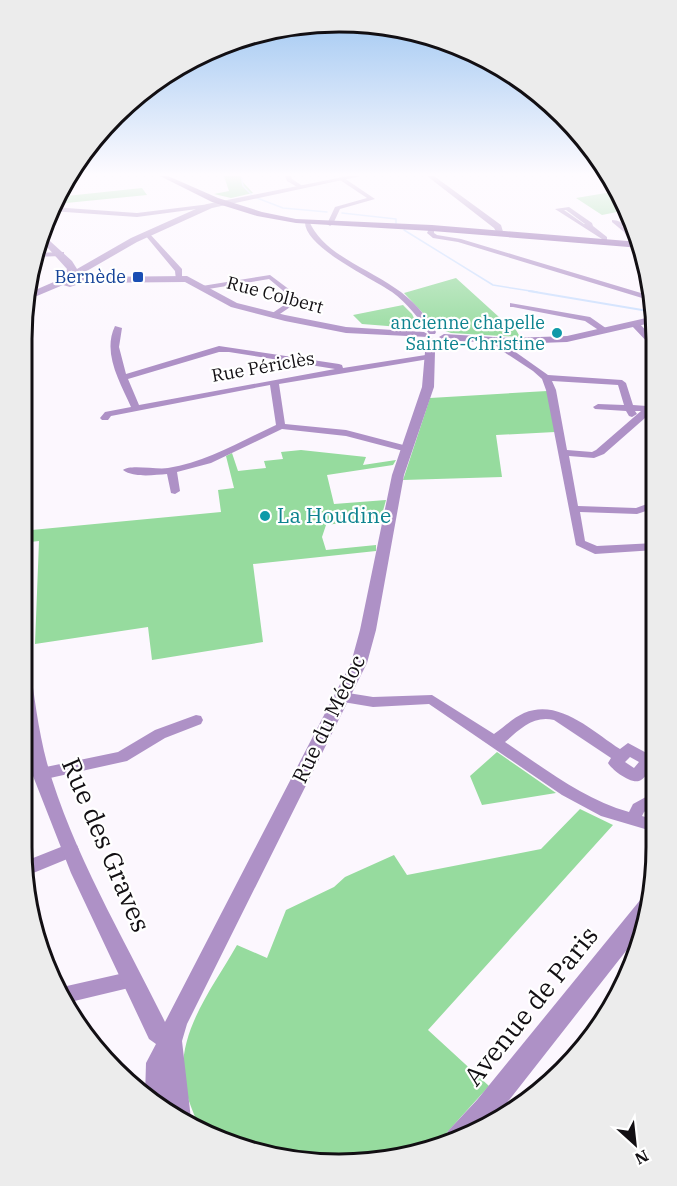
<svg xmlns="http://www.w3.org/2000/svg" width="677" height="1186" viewBox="0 0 677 1186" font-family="'IBM Plex Serif',serif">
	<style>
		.green { fill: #96db9e }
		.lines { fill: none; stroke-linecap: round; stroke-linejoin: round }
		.stream-far1 { stroke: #cbdffe; stroke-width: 1.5 }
		.stream { stroke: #cbdffe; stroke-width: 2 }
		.minor { fill: #ae91c6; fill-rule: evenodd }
		.tertiary { fill: #ae91c6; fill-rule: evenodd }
		.secondary { fill: #8a5eaa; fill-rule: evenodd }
		.transit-dot { fill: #1a4fb4; stroke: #fff; stroke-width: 2 }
		.culture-dot { fill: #0f9aa8; stroke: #fff; stroke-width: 2 }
		.labels { text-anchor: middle; stroke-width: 4.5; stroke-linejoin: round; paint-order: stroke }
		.far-transit-label { font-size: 18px; fill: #164399; stroke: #fff; text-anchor: end }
		.far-street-label { font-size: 18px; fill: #120f13; stroke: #fff }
		.far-culture-label { font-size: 18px; fill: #0d838f; stroke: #fff; text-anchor: end }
		.culture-label { font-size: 21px; fill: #0d838f; stroke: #fff; text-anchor: start }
		.street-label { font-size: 21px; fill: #120f13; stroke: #fff }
		.near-street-label { font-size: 26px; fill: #120f13; stroke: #fff }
		.rim { fill: none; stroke: #120f13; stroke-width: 3 }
	</style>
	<rect width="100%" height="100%" fill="#fcf7fe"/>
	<!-- green -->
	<path class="green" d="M224 176H242V181L253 193 231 198 214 194 229 191Z
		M142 188 147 195 56 204 57 208 52 207 57 197Z
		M612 192 621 196 627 210 602 215 576 198Z
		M456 278 511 328H515L520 337 451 333 437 328 404 293Z
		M403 305 412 314 418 326 413 328 362 324 353 315Z
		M547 391 555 432 496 435 502 477 403 480 430 398Z
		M301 450 366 457 363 465 396 460 393 465 327 475 334 504 386 500 381 518 326 525 322 537 326 550 376 545V551L253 564 263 642 152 660 148 627 35 644 39 541 21 543V531L221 512 218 490 234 488 226 456 232 453 238 471 266 468 264 461 283 459 281 452Z
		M497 752 556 793 482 805 470 776Z
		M580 809 613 825 428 1030 489 1086 441 1139 416 1153 359 1164 264 1155 200 1129C193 1111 183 1091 183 1071 182 1025 215 984 237 945L267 958 286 910 334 887 345 877 394 855 407 875 541 849Z"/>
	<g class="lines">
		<!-- stream-far1 -->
		<path class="stream-far1" d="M241 176 243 186 251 194
			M257 198 283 208 327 212
			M342 213 396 219V223
			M404 230 493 285 537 292"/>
		<!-- stream -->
		<path class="stream" d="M529 291 654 312"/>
		<!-- minor -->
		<path class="minor" d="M75 176H85L65 181 67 177Z
			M285 176H291L292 179 304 187 299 188 287 181Z
			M340 178H344L375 199 340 209 333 224 330 226 327 224 335 207 367 198 340 180Z
			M210 204 212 205V207L137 217 51 211 52 207 137 213Z
			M569 207 592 223 593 226 607 237V243H603L602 239 555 209ZM564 210H566L585 224H584Z
			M612 220C625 220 632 233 637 244L636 245H632L624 232 612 222Z
			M305 221H309C323 254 367 268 395 288 412 299 426 315 436 332L435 334H429C419 318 407 303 392 292 372 278 303 247 305 221Z
			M430 227H434V233L437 235 461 239 651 296 652 301 458 242 433 238 427 233Z
			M145 233H149L182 269V280H176L175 271 145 235Z
			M64 252V256H61L34 257 35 253Z
			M270 275 302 299 274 318 270 316 271 314 293 299 269 279 202 290 198 288 202 286Z
			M510 303 590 317 610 331 603 333 585 321 513 307H510Z
			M632 322H638L655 340V347H652L632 326Z
			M115 326 122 328 119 347 126 374 219 346 339 364 342 365 343 368 432 354V358L429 359 279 384 285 424 346 430 411 447 412 449 407 452 346 436 282 429 211 463 177 472 180 491 175 494 171 493 167 474C154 475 134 478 123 470 130 464 157 470 168 468 206 462 241 441 276 425L270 385 111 416 108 420H102L100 418 105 412 131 407C120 382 102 353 115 326ZM219 352H229L335 369 139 405 128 379Z
			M495 339H501L504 344 548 375 622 380 626 383 633 405 647 406 655 404 653 411 604 454 594 458 569 456 578 506 636 508 655 501V508L637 514 580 512 585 541 597 546 655 543V550L595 554 576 545 546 390 542 379 533 371 498 348 494 341ZM552 381 618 385 624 405 598 404 593 407 595 409 626 411 629 416 632 417 637 414 635 411H641L596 450 592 452 567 450 556 390Z
			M342 692 373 697 432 695 494 734C504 727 513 718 524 713 559 698 592 731 620 749L628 743 654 757V765C650 769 646 777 641 780 633 786 612 770 608 763L611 758 554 720C533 715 519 730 505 742 544 768 583 799 629 812L633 804 655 792V805L644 812 642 816 655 820V832L601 816 562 795 429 704 373 707 337 701 335 697 337 693ZM630 757 639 762 634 768 625 762Z
			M196 715 201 716 203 720 201 724 165 738 127 761 41 780 36 778 34 774 36 770 41 768 118 752 155 730Z
			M71 843 77 845 79 850 77 855 26 876 23 862Z
			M133 971 139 973 142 979 139 985 133 987 66 1003 58 988Z"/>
		<!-- tertiary -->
		<path class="tertiary" d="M348 176H361L212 208 137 242 85 272 89 277 187 276 237 303 285 315 346 327 424 332 429 335 428 337 346 333 285 321 231 307 185 282 82 283 70 287 63 285 25 301 26 294 56 281 60 274 66 272 67 269 38 237 40 232 72 261 77 269 131 238 207 204ZM70 277H79L70 281 66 279Z
			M427 176H434L501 225 504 235H498L494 228Z
			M655 316V322L567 342 512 344 444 340 439 337 444 334 512 338 567 336Z
			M434 338 439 341 435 352 434 387 404 475 376 630 367 663 187 1024 182 1041 191 1119 189 1124 162 1111 145 1096 146 1063 156 1044 149 1039 71 873 33 776 21 724V653L27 655 29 659C34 694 38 729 47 763 73 854 124 938 165 1022L351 663 360 630 392 475 422 387 425 352 430 339Z
			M648 897 644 928 495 1118 447 1145 445 1140 448 1131 477 1100 641 899Z"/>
		<!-- secondary -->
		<path class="secondary" d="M160 176H168L218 198 262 212 296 219 432 225 640 242 641 248 432 231 296 223 257 216 212 202Z"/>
	</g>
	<!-- sky -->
	<linearGradient id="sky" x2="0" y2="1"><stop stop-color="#9cc5f1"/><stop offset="0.51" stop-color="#fefbff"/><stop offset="1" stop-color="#fefbff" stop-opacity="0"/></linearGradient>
	<rect width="677" height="342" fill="url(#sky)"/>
	<!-- markers -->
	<rect class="transit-dot" x="132" y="271" width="12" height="12" rx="3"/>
	<g class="culture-dot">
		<circle cx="557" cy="333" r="6"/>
		<circle cx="265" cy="516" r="6"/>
	</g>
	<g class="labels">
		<!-- far-transit labels -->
		<g class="far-transit-label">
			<text x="126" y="283">Bernède</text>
		</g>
		<!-- far-street labels -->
		<g class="far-street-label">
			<text transform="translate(275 295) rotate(15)" y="6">Rue Colbert</text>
			<text transform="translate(263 367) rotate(-10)" y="6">Rue Périclès</text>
		</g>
		<!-- far-culture labels -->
		<g class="far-culture-label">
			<text x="545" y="329">ancienne chapelle<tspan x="545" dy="21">Sainte-Christine</tspan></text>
		</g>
		<!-- culture labels -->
		<g class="culture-label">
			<text x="277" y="523">La Houdine</text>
		</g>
		<!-- street labels -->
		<g class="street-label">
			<text transform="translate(329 719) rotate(-64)" y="7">Rue du Médoc</text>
		</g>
		<!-- near-street labels -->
		<g class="near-street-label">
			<text transform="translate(106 845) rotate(67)" y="9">Rue des Graves</text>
			<text transform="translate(531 1006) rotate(-51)" y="9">Avenue de Paris</text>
		</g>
	</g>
	<!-- crop -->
	<path d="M0 0H677V1186H0ZM339 32H339A307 307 0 0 1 646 339V847A307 307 0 0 1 339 1154H339A307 307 0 0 1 32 847V339A307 307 0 0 1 339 32Z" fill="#ececec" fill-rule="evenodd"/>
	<path class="rim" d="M339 32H339A307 307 0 0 1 646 339V847A307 307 0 0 1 339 1154H339A307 307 0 0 1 32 847V339A307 307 0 0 1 339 32Z"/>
	<!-- north arrow -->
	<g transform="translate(635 1144) rotate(153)" stroke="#ffffff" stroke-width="4.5" paint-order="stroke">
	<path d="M0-4.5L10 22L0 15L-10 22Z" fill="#120f13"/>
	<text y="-9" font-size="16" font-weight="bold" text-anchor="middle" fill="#120f13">N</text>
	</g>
</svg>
